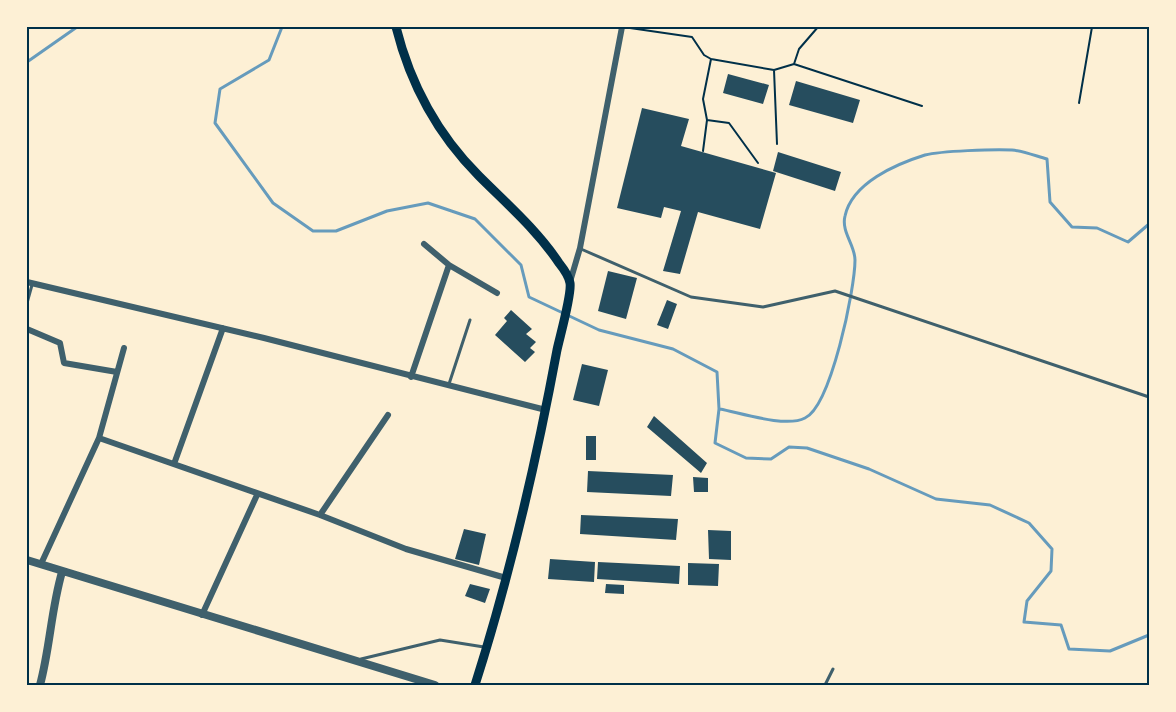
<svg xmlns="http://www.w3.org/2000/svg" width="1176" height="712" viewBox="0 0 1176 712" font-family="Signika,sans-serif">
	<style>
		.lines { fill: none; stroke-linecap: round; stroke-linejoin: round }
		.stream { stroke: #669bbc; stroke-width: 3 }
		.building { fill: #264d5e }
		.path { stroke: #003049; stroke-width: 2 }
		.service { stroke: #3f606c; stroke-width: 3 }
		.minor { stroke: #3f606c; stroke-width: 6 }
		.tertiary { stroke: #3f606c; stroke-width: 8 }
		.primary { stroke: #003049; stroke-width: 9 }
		.neatline { fill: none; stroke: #003049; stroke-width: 2 }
	</style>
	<rect width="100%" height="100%" fill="#fdf0d5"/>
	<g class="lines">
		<!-- stream -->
		<path class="stream" d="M282 27 269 60 220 89 215 123 273 203 313 231H336L387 211 428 203 475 219 521 265 529 297 599 330 673 349 717 372 719 409 715 443 746 458 771 459 789 447 807 448 869 469 936 499 990 505 1029 523 1052 549 1051 571 1027 601 1024 622 1061 625 1069 649 1110 651 1149 635
			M27 62 77 27
			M720 409C741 413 786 428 805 418 831 406 855 289 855 260 855 245 841 232 845 216 852 183 896 164 925 155 941 151 994 149 1012 150 1023 151 1036 156 1047 159L1050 202 1072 227 1097 228 1128 242 1149 224"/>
	</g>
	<!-- building -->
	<path class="building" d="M728 74 769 85 763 104 723 93Z
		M796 81 860 100 853 123 789 105Z
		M642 108 689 119 681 146 776 173 760 229 698 212 680 274 663 271 681 211 664 207 661 218 617 208Z
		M778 152 841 172 835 191 773 171Z
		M608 271 637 278 626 319 598 311Z
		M667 300 677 304 668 329 657 325Z
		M511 310 532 329 526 334 536 342 530 348 535 352 525 362 495 335 507 321 504 318Z
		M582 364 608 370 599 406 573 400Z
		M654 416 707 463 701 473 647 427Z
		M586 436H596V460H586Z
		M588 471 673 475 671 496 587 492Z
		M693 477 708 478V492H694Z
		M581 515 678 519 676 540 580 534Z
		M464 529 486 534 479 565 455 559Z
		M708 530 731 531V560L709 559Z
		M550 559 595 562 594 582 548 579Z
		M598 562 680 566 679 584 597 579Z
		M688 563 719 564 718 586 688 585Z
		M470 584 490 589 485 603 465 596Z
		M606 584 624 585V594L605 593Z"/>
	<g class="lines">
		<!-- path -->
		<path class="path" d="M818 27 799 49 794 64 922 106
			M630 28 692 37 704 55 711 59 774 70 794 64
			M774 70 777 144
			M1079 103 1092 27
			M707 120 729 123 758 163
			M703 151 707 120 703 99 711 59"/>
		<!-- service -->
		<path class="service" d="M581 249 691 297 763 307 835 291 1149 397
			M27 303 32 285
			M449 384 470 320
			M361 659 440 640 484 647
			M825 685 833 669"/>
		<!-- minor -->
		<path class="minor" d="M449 265 497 293
			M27 282 264 338 546 410
			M570 282 580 248 622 27
			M27 329 60 343 64 363 117 372
			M411 377 449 265 424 244
			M99 438 124 348
			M174 464 223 328
			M320 515 388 415
			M41 564 99 438 320 515 406 549 506 578
			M202 615 257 495"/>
		<!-- tertiary -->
		<path class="tertiary" d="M27 560 435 685
			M40 685C50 648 51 610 62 572"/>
		<!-- primary -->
		<path class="primary" d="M396 27C410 83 438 135 479 176 507 204 537 230 559 263 563 268 569 277 570 283 572 294 560 336 557 350 536 463 510 575 475 685"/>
	</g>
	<!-- border -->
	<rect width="1176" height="712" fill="none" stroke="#fdf0d5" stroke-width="57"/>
	<rect x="28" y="28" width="1120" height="656" class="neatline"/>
</svg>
